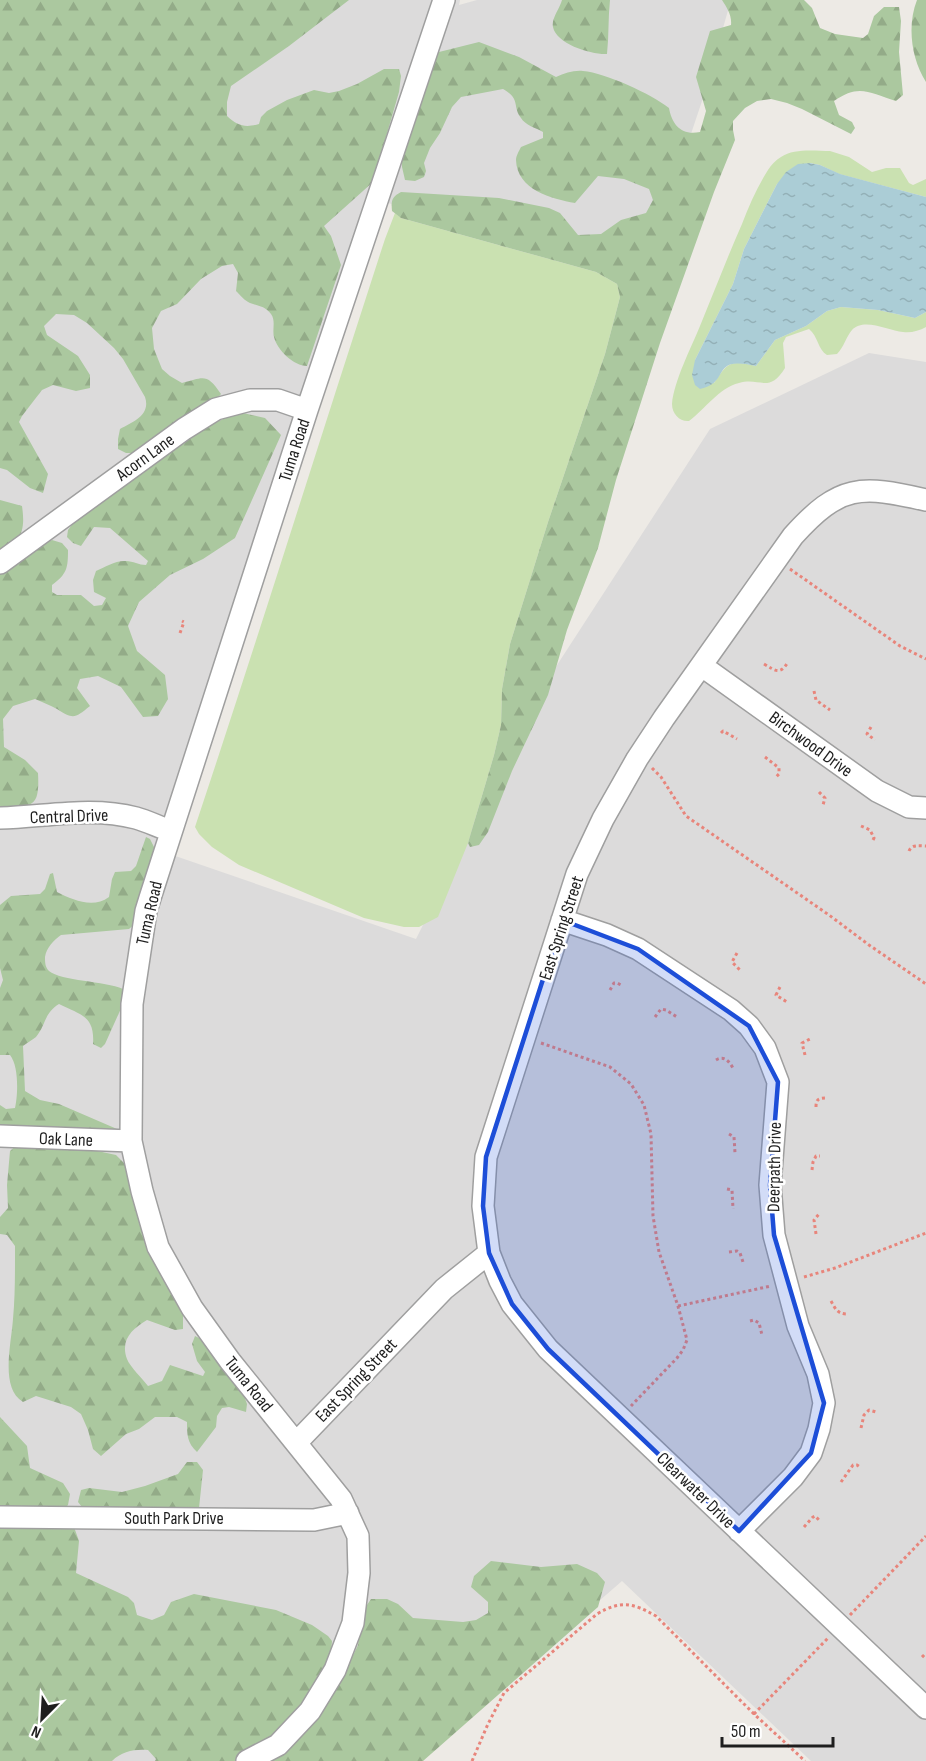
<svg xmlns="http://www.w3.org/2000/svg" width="926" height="1761" viewBox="0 0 926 1761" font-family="'Sofia Sans Condensed',sans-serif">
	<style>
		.residential { fill: #dcdbdb }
		.grass { fill: #cae1b1 }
		.forest { fill: url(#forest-firs) }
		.water { fill: url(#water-ripples) }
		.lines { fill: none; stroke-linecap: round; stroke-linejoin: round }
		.minor-casing { stroke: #9f9f9f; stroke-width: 24 }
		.path { stroke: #e8857b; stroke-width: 3; stroke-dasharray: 3 3; stroke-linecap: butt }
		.minor { stroke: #fff; stroke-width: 21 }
		.marked { fill: #1d4ed8; fill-opacity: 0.2; stroke: #1d4ed8; stroke-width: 4.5; stroke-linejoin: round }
		.labels { text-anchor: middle; stroke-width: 5; stroke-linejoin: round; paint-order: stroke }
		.street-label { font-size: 18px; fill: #1e1e1e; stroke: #fff }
	</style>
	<defs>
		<pattern id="forest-firs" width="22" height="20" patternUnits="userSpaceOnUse" patternTransform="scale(1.5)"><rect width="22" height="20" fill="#abc89f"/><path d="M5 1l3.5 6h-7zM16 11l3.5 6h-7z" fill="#93ab88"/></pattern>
		<pattern id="water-ripples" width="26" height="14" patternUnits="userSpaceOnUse" patternTransform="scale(1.5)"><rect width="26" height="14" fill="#abcdd6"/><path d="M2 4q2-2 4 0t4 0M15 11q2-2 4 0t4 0" fill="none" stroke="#93b0b7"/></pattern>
	</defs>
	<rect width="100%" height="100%" fill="#edeae5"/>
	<!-- residential -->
	<path class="residential" d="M0 0H460L459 5 477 0H731L703 98 641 283 366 196 155 849 416 939 537 696 710 429 869 353 926 362V1761H811L622 1581 416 1761H0Z"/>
	<!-- grass -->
	<path class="grass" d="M830 151 849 157 872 172 886 168H900L909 183 913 185 926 179V197L839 174 820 165 810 163 777 184 744 249 733 284 695 360 714 383C728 362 730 360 756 366L775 340 806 326 827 311 841 307 878 310 915 318 926 312V327C919 331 911 333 903 332 889 331 864 317 852 330 846 337 844 347 837 354L827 355C818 350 818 336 809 329L786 337 783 343 785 368C769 394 760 377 739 383 719 388 705 409 689 421 680 422 672 414 672 404 674 381 691 348 700 326 714 292 727 258 742 224 749 206 757 187 768 170 771 165 776 160 781 157 794 148 815 151 830 151Z
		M395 213 401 218 596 272 617 284 620 297 605 354 548 522 510 644 502 689 501 725 494 755 468 843 438 917 419 927H404L364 918 239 865 212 847 199 834 195 827C260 632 321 435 385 239Z"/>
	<!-- forest -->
	<path class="forest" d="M0 0H349L289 46 231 86 227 102V116C238 126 245 128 259 124L261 117 267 111 287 100 314 90 329 93 339 91 357 84 384 69H399L401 76 399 92 373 182 324 226 331 236 341 265 307 366C294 366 277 350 274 337 272 329 276 321 271 314 265 306 258 306 250 303 245 301 240 295 236 291L238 273 233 264 222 266 201 279 177 304 161 311 152 328 154 349 162 369 170 376 182 383C204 377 207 373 221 394L213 403 145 453H126L118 449V439L120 429C133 422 151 415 145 397L123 359 114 348 87 323 74 315 56 314 44 326 47 335 78 356 90 375V388L76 391 53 385 42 390 22 416 19 422 48 474 43 493 30 488 7 470 0 468Z
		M562 0H610C608 18 609 36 607 54 592 55 556 44 553 27 551 19 560 8 562 0Z
		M722 0H804L812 8 820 28 835 34 863 38 868 34 874 16 884 7H899L901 21 899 52 903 95 896 101C870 93 859 83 834 101L839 115 852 122 855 128 851 134 802 109 787 103 771 99 757 101 745 108 733 121V130L735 140 714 192 660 343 616 480 598 548 567 630 548 695 512 771 488 832 479 845 470 847 468 843 494 755 501 725 502 689 510 644 548 522 605 354 620 297 617 284 596 272 401 218 392 211C391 200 392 197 401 192L499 198 549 208 560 213 578 235 601 234 621 220 646 213 653 200 649 189 624 179 598 176 575 203C552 199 517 190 516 160 516 156 519 151 521 147L543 138V132C536 128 525 125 521 118 512 106 521 99 503 89L461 97 452 107 440 133 430 148 424 163 426 171 424 177 415 181 405 180 402 167V157L435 57 439 52 479 42 519 57 556 77C565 73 574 70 583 71 606 73 651 94 669 108 672 125 682 136 700 132L706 111 696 77 710 31 731 25C732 15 727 8 722 0Z
		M917 0H926V82C911 59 907 25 917 0Z
		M239 412 265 418 281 435 235 538 203 559 170 575 139 602 128 626 137 651 165 675 168 699 158 716 143 717 121 687 98 676 80 679 77 688 90 706C75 718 74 720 57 709 50 705 42 702 35 699L13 706 3 719 4 747 25 760 38 773C40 809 32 806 0 808V568L14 559 52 540 62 543 68 550C68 568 67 574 52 585V592L57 595H81L94 606 102 605 106 598 94 592 93 580 96 571C105 567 116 560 126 561 133 561 139 565 146 565L148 561 110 528 94 527 81 546 73 543 67 537 68 530 74 522 158 461 210 425Z
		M0 500 22 506C26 534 20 539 0 554Z
		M146 837 150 839 157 853 138 921 129 929 61 935C54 940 46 948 45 957 45 962 45 967 49 971 61 981 105 981 123 989V1004L105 1044 101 1048 93 1044C95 1016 81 1015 59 1004 44 1013 46 1025 36 1037 32 1040 27 1043 23 1046L25 1091 40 1100 59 1104 117 1129 115 1134 0 1131V1105L6 1109 15 1108C18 1095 19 1066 10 1055H0V988L3 980 0 968V905L11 896 40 894 45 889 50 874 53 873 57 892C73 900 93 909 109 897L112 879 115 872 131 871 136 866Z
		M18 1144 79 1147 116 1155 125 1164 130 1174 165 1279 172 1295 183 1313V1329L175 1330 147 1320C132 1329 120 1340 127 1359 130 1367 143 1379 148 1386L162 1381 170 1365 203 1376 205 1372 197 1361 192 1344 195 1336 207 1342 242 1390 247 1404 246 1412 229 1407 222 1408 217 1416 216 1427 197 1452C187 1443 187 1434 187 1422L177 1417H155L139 1429 126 1434 101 1456 93 1449 88 1430 81 1414 71 1407 36 1396 23 1402C0 1388 11 1346 13 1319 15 1298 15 1276 15 1254V1246L7 1235 0 1234V1217L8 1208 7 1185 10 1151Z
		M0 1417 27 1446 30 1468 63 1483 70 1494 68 1505 65 1508 0 1512Z
		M187 1462H197L203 1470 199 1508 192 1512 93 1510 82 1507 78 1502 81 1490 89 1488 122 1492 145 1486 178 1474Z
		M0 1521 74 1527 79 1541 76 1573 128 1597 134 1603 137 1615 152 1620 164 1615 171 1602 194 1594 276 1610 312 1625 328 1636 332 1641 331 1653 318 1681 294 1715 275 1737 235 1761H155L156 1759 148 1750C135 1749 122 1751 112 1761H0Z
		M491 1561 541 1567 577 1564 597 1573 605 1582 598 1607 423 1761H268L324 1707 347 1668 358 1645 361 1621 365 1608 371 1599H387L398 1604 413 1618 463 1622 476 1620 488 1613V1602L471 1587 474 1576Z"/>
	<!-- water -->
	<path class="water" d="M810 163 820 165 840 174 926 197V312L915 318 878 310 841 307 827 311 806 326 775 340 756 366C709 355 732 382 700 389L695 385 692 375 695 360 733 284 744 249 777 184 786 172 798 164Z"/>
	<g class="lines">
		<defs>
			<path id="minor" d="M0 563 184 429 216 409 250 400H278L307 410
				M702 666 877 791 909 807 926 808
				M0 818C45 817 91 806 136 818 147 821 159 827 171 831
				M562 920 607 935 638 949 731 1010 749 1026 765 1048 778 1082 770 1185 774 1235 798 1326 818 1374 824 1403 819 1429 811 1453 793 1477 739 1531
				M0 1136 131 1141
				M489 1253 500 1281 512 1304 548 1349 926 1708
				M297 1442 444 1289 489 1253 483 1206 486 1157 577 874 603 819 637 759 664 718 793 536C840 484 860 485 926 500
				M0 1517 314 1520 348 1513
				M247 1761 278 1745 310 1711 335 1670 353 1623 359 1573 358 1536 341 1499 230 1361 192 1308 158 1247 142 1191 131 1141 132 1004 146 911 150 898 307 410 444 0"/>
		</defs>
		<!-- minor casing -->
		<use href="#minor" class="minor-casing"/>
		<!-- path -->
		<path class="path" d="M790 569 900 646 926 659
			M180 633 184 622 182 621
			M764 664C776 671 780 675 788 662
			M814 691 816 700 830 710
			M871 727 867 734 875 740
			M721 733 723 731 737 739
			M765 757 779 768V774L776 777
			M652 768 661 777 686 816 829 915 869 945 926 984
			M819 792 825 798 823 805
			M861 826 870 830 874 838 872 842
			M909 851C912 844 919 846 926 846
			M737 953 732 962 741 971
			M780 987 776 995 787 1002
			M610 990 614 983H617L623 986
			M655 1017 661 1009 666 1010 677 1017
			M541 1043 610 1067 631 1084 644 1105 651 1134 653 1216 659 1252 678 1306 687 1340 683 1350 677 1358 631 1406
			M805 1055 802 1043 812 1038
			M716 1060C724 1055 729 1061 733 1068
			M816 1107C816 1100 818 1098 826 1098
			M729 1134 734 1137 735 1153
			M812 1170 813 1162 816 1156H820
			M727 1189 732 1190 733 1209
			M816 1234 814 1220 819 1214
			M729 1252 737 1251 740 1253 743 1262
			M804 1277 835 1268 926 1233
			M831 1301C835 1308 837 1314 847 1314
			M678 1306 771 1286
			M750 1321 754 1320 759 1323 762 1335
			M861 1428 864 1415 869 1410 876 1412
			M841 1482 853 1465H857L861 1468
			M804 1527 813 1517 815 1516 819 1520
			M850 1615 926 1536
			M922 1655 926 1659
			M754 1714 829 1637
			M472 1761 488 1724 504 1693 597 1614C621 1600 633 1603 656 1616L754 1714 805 1761"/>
		<!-- minor -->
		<use href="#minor" class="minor"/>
	</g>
	<!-- marked area -->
	<path class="marked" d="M562 920 638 949 749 1026 778 1082 770 1185 774 1235 824 1403 811 1453 739 1531 548 1349 512 1304 489 1253 483 1206 486 1157Z"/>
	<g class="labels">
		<!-- street labels -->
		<g class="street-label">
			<text transform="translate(294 450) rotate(-72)" y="6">Tuma Road</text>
			<text transform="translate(145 457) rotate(-36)" y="6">Acorn Lane</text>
			<text transform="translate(811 744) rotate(36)" y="6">Birchwood Drive</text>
			<text transform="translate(69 816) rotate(-2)" y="6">Central Drive</text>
			<text transform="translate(149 913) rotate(-77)" y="6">Tuma Road</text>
			<text transform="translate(561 928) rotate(-72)" y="6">East Spring Street</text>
			<text transform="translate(66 1139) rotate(2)" y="6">Oak Lane</text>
			<text transform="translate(774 1167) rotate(-89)" y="6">Deerpath Drive</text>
			<text transform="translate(356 1380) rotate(-46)" y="6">East Spring Street</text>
			<text transform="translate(249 1384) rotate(51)" y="6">Tuma Road</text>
			<text transform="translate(696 1490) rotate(44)" y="6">Clearwater Drive</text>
			<text x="174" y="1524">South Park Drive</text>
		</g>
	</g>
	<!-- north arrow -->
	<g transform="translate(42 1719) rotate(204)" stroke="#ffffff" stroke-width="4.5" paint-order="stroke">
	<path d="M0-4.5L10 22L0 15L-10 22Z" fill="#1e1e1e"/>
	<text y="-9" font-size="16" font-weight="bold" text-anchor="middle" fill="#1e1e1e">N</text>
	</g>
	<!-- scale -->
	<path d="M722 1737v9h111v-9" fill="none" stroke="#1e1e1e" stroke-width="3"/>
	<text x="731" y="1737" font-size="18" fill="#1e1e1e" stroke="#ffffff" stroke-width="4.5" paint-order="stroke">50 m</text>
</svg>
